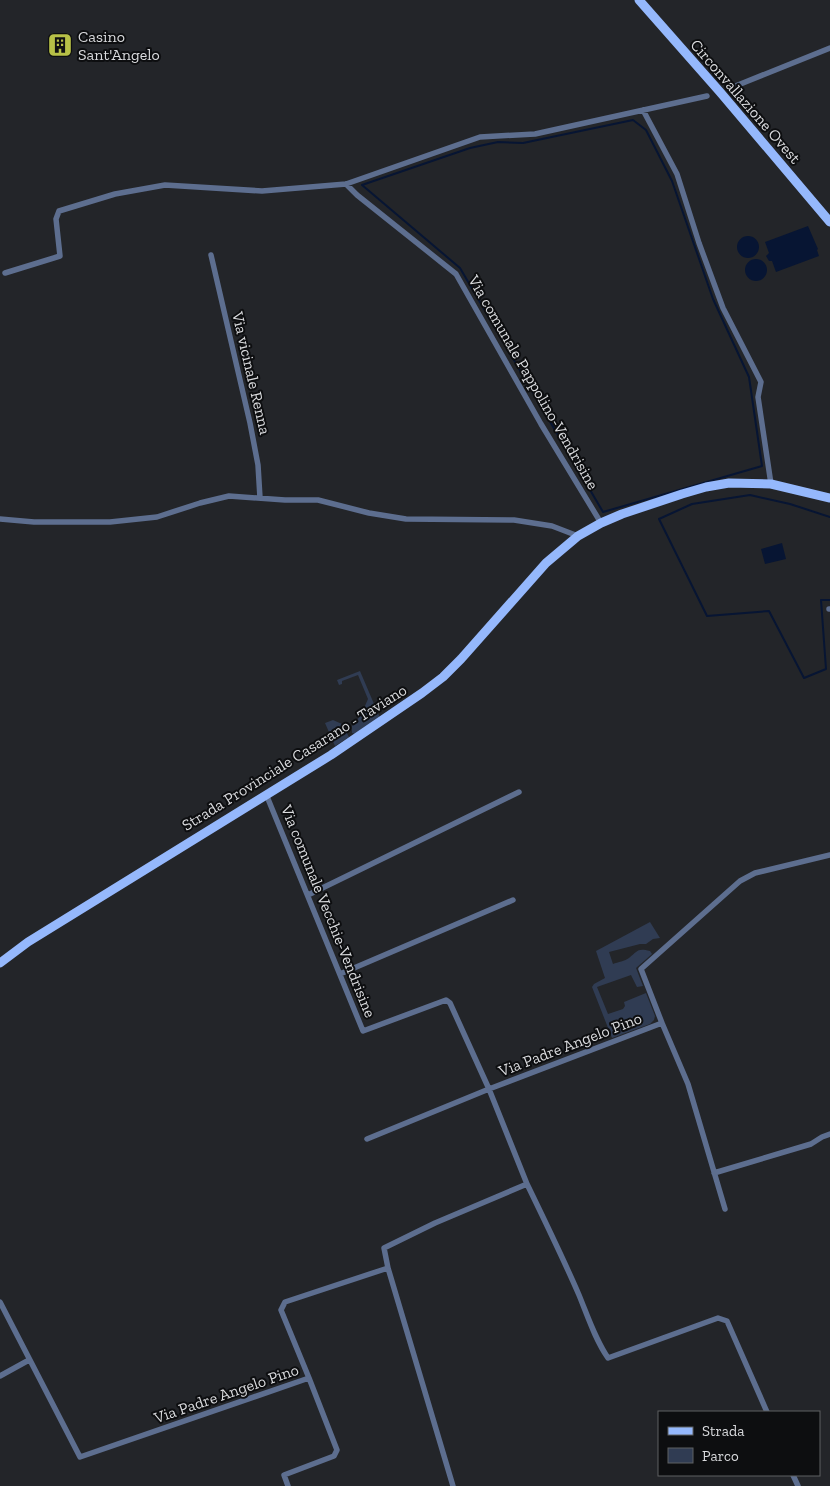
<svg xmlns="http://www.w3.org/2000/svg" width="830" height="1486" viewBox="0 0 830 1486" font-family="'Zilla Slab',serif">
	<style>
		.green { fill: #303c53 }
		.water { fill: #071533 }
		.lines { fill: none; stroke-linecap: round; stroke-linejoin: round }
		.stream { stroke: #071533; stroke-width: 2 }
		.street { stroke: #5d6e8f; stroke-width: 5.5 }
		.primary { stroke: #95b8fc; stroke-width: 9 }
		.labels { text-anchor: middle; stroke-width: 4; stroke-linejoin: round; paint-order: stroke }
		.poi-label { font-size: 16px; fill: #dadbde; stroke: #0d0e10; text-anchor: start }
		.street-label { font-size: 16px; fill: #dadbde; stroke: #0d0e10 }
	</style>
	<rect width="100%" height="100%" fill="#232529"/>
	<!-- green -->
	<path class="green" d="M360 671 380 718 355 734 352 733V726L361 715 368 699 358 675 342 681V684L339 685 337 680Z
		M333 720 342 724 349 737 335 746 325 723Z
		M650 922 660 938 653 939 646 944H640L609 952 613 964C618 962 625 961 629 958 638 951 637 948 650 951L652 954 636 968 643 986 637 987 631 975 597 987 608 1014 623 1009 625 1006 624 1002 646 993 655 1016 654 1020 650 1024 612 1038 592 987 594 984 605 978 596 951Z"/>
	<!-- water -->
	<path class="water" d="M808 226 818 249 817 250 819 256 776 272 772 261H769L766 256 769 253 765 242Z
		M737 247a11 11 0 1 1 22 0a11 11 0 1 1-22 0Z
		M745 270a11 11 0 1 1 22 0a11 11 0 1 1-22 0Z
		M782 543 786 559 765 564 761 549Z"/>
	<g class="lines">
		<!-- stream -->
		<path class="stream" d="M633 120 646 130 672 181 713 299 749 377 762 466 603 512 460 268 362 185 470 148 498 142 523 143Z
			M830 517 790 504 750 495 692 504 659 519 707 616 769 611 804 678 826 669 821 600H830"/>
		<!-- street -->
		<path class="street" d="M733 87 830 48
			M643 110 677 174 699 243 723 308 761 382 758 397 771 484
			M346 184 357 195 456 274 541 424 601 523
			M211 255 250 423 258 465 260 498
			M5 273 60 256 56 219 59 211 115 194 165 185 262 191 346 184 480 137 535 134 707 96
			M0 519 34 522H110L157 517 200 503 229 496 285 500H318L369 513 406 519 514 520 552 526 578 536
			M829 609H830
			M266 794 363 1031 446 1000 450 1003 489 1089 367 1139
			M308 895 519 792
			M340 974 513 900
			M662 1023 688 1084 725 1209
			M714 1173 811 1144 822 1137 830 1134
			M527 1184C545 1221 563 1258 579 1295 588 1317 595 1339 608 1358L718 1318 727 1321 767 1412
			M388 1268 453 1486
			M0 1302 80 1457 309 1378 281 1310 285 1302 388 1268 384 1248 435 1223 527 1184 489 1089 662 1023 641 969 740 881 755 873 830 855
			M0 1376 29 1360
			M793 1475 798 1486
			M288 1486 284 1475 334 1456 337 1450 309 1378"/>
		<!-- primary -->
		<path class="primary" d="M639 0 720 92 830 222
			M0 963 28 942 331 755 422 693 443 677 461 659 546 563 578 536 601 523 622 514 682 494 706 487 729 483 771 484 830 498"/>
	</g>
	<!-- icons -->
	<defs>
		<symbol id="building-square" viewBox="-11 -11 22 22"><rect x="-9" y="-9" width="18" height="18" rx="4" fill="#b8c147" stroke="#0d0e10"/><path d="M-4-6H4V6H1V3H-1V6H-4ZM-2.5-4.3h1.7v1.8h-1.7ZM.8-4.3h1.7v1.8H.8ZM-2.5-1h1.7V.8h-1.7ZM.8-1h1.7V.8H.8Z" fill="#111"/></symbol>
	</defs>
	<g fill-rule="evenodd">
		<use href="#building-square" x="46" y="31" width="28" height="28"/>
	</g>
	<g class="labels">
		<!-- poi labels -->
		<g class="poi-label">
			<text x="78" y="42">Casino<tspan x="78" dy="18">Sant'Angelo</tspan></text>
		</g>
		<!-- street labels -->
		<g class="street-label">
			<text transform="translate(746 101) rotate(49)" y="6">Circonvallazione Ovest</text>
			<text transform="translate(252 373) rotate(77)" y="6">Via vicinale Renna</text>
			<text transform="translate(534 382) rotate(60)" y="6">Via comunale Pappolino-Vendrisine</text>
			<text transform="translate(294 757) rotate(-32)" y="6">Strada Provinciale Casarano - Taviano</text>
			<text transform="translate(329 911) rotate(68)" y="6">Via comunale Vecchie-Vendrisine</text>
			<text transform="translate(570 1044) rotate(-21)" y="6">Via Padre Angelo Pino</text>
			<text transform="translate(226 1393) rotate(-19)" y="6">Via Padre Angelo Pino</text>
		</g>
	</g>
	<!-- legend -->
	<rect x="658" y="1411" width="162" height="65" fill="#0d0e10" stroke="#5f6062"/>
	<rect x="668" y="1427" width="25" height="8" fill="#95b8fc" stroke="#5f6062"/>
	<text x="702" y="1436" font-size="15" fill="#dadbde">Strada</text>
	<rect x="668" y="1448" width="25" height="15" fill="#303c53" stroke="#5f6062"/>
	<text x="702" y="1461" font-size="15" fill="#dadbde">Parco</text>
</svg>
